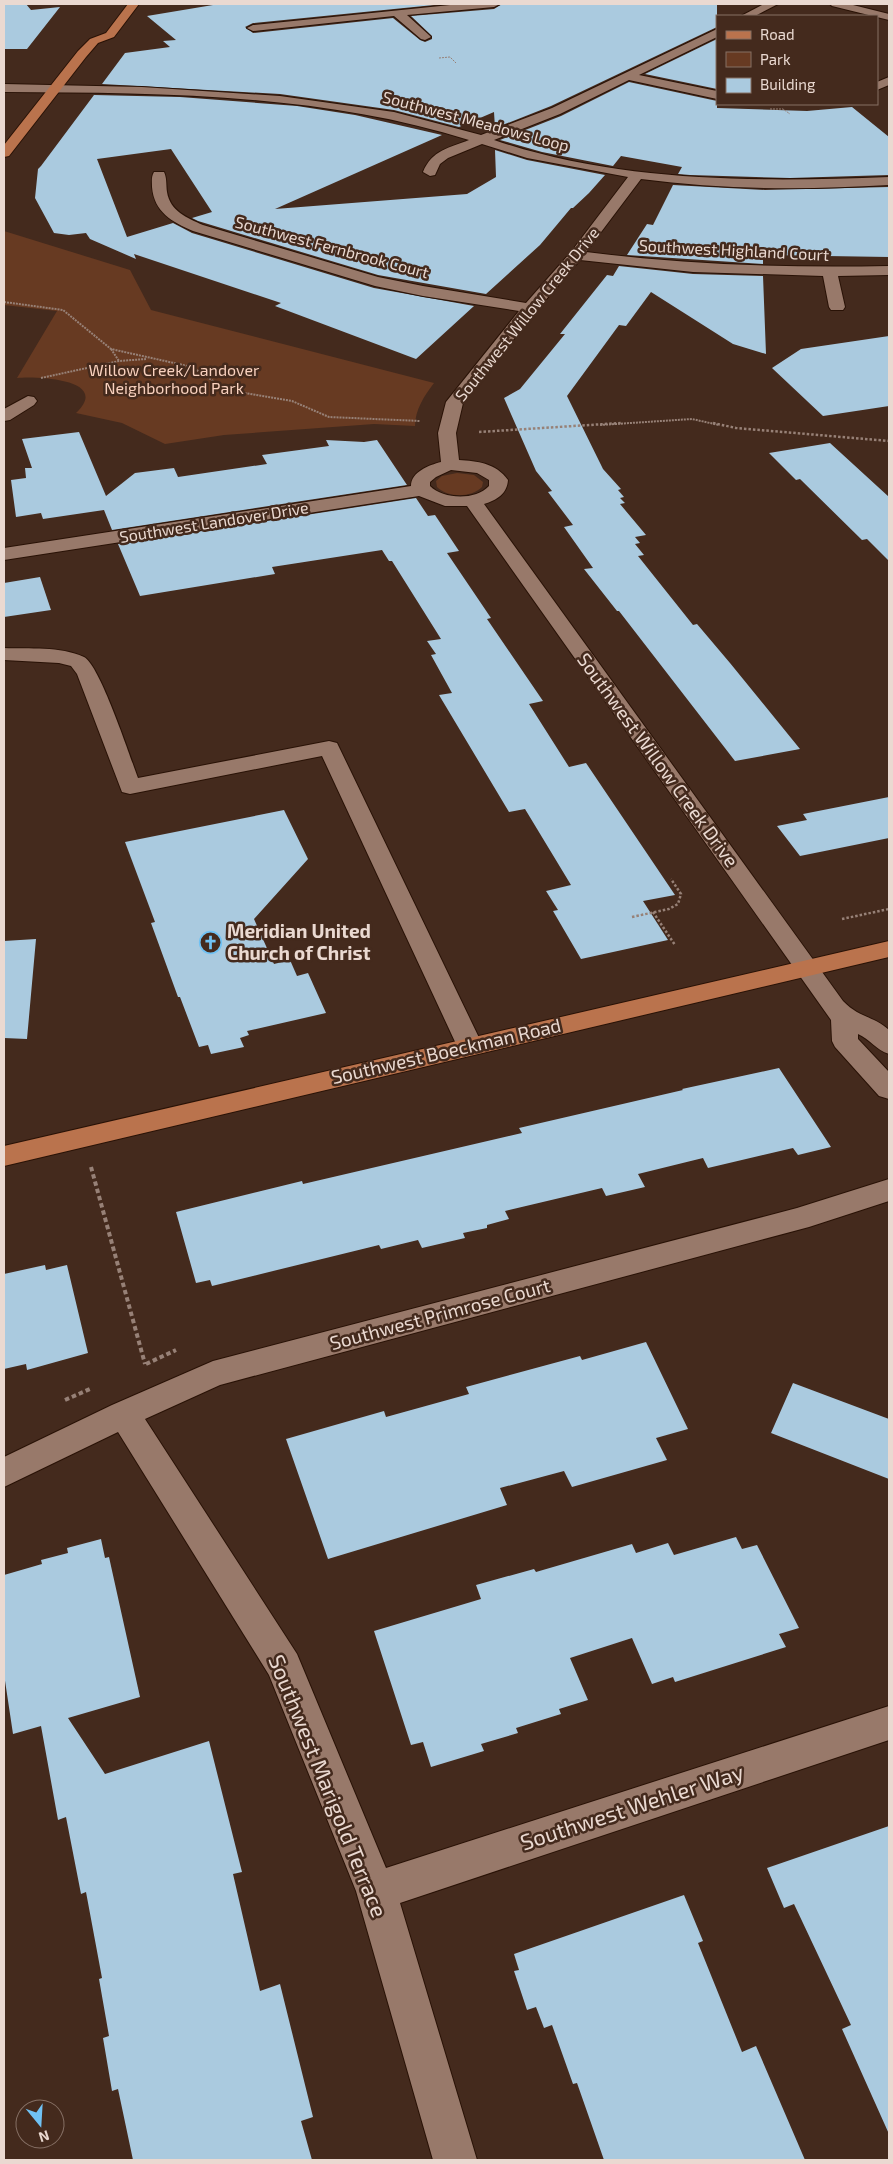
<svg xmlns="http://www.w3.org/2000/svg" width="893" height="2164" viewBox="0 0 893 2164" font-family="'Exo 2',sans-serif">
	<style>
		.green { fill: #673a22 }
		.building { fill: #aacadf }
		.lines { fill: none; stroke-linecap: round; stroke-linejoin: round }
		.minor-casing { stroke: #291206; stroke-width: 2 }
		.major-casing { stroke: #291206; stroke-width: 2 }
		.path-far3 { stroke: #978177; stroke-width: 1; stroke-dasharray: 2 1; stroke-linecap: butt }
		.path-far2 { stroke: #978177; stroke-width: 2; stroke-dasharray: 2 1; stroke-linecap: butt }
		.path-far1 { stroke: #978177; stroke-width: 2.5; stroke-dasharray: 2.5 2; stroke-linecap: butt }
		.path { stroke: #978177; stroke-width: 4; stroke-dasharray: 4.5 3; stroke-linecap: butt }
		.minor { fill: #98796a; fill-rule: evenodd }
		.major { fill: #ba734d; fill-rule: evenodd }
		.labels { text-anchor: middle; stroke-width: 5; stroke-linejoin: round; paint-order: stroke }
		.far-street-label { font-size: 16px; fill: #ead9d1; stroke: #442a1d }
		.far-park-label { font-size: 16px; fill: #f9d1be; stroke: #442a1d }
		.street-label { font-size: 19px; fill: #ead9d1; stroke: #442a1d }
		.poi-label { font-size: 19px; font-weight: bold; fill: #ead9d1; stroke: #442a1d; text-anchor: start }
		.near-street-label { font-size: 22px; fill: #ead9d1; stroke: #442a1d }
	</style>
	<rect width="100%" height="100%" fill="#442a1d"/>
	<!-- green -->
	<path class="green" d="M4 231 130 270 151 310 434 383C424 396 415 410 415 426L374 424 224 435 165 444 122 423 76 413C112 379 36 376 17 378L57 311 4 305Z
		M457 473 474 475 483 482 482 487C471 498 448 498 437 487L436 481 442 476Z"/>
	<!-- building -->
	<path class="building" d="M4 4H26L31 10 60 7 27 49H4Z
		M219 4H444L253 23 245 27 253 33 393 18 420 40 425 42 432 39V36L411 16 494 9 502 4H717V27L551 106 495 128 494 112 459 127 394 110 280 94 102 84 125 53 170 47 163 41 176 40 147 16Z
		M717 39V89L645 74Z
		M629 82 717 101V108L807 111 852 107 889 137V175L790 178 690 175 678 174 682 167 621 156 613 166 542 152 500 140 561 116Z
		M94 95 180 97 297 106 355 115 442 135 275 209 467 194 496 177 495 150 527 160 605 175 589 193 573 208H571L540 245 486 294 378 275 198 221 192 218 212 212 171 149 97 159 127 237 173 223 192 233 374 288 474 306 416 359 275 306 281 303 134 254 136 259 90 239 86 233 69 235 54 233 35 198 38 169 41 166Z
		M673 185 765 190 889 187V257L763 255V264L627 255 647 224 653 225Z
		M619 266 693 274 763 276 766 354 733 344 651 292 626 326 619 325 567 396 603 469 621 489 618 490 624 497 620 498 625 503 620 504 646 535 635 537 640 543 635 544 644 555 638 556 693 625 697 624 730 663 800 749 735 761 619 611H617L584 569 593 568 564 527 573 525 548 492 552 491 536 471 504 398 520 389 565 334H560L607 275 613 276Z
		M889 336V406L823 416 772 368 801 349Z
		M79 432 106 496 135 473 174 468 178 477 267 464 262 455 329 446 326 440 364 442 377 440 407 485 112 530 104 510 43 519 41 513 16 517 11 480 26 478 25 468H32L22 439Z
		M830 443 889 497V561L867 539 862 540 800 479 796 480 769 453Z
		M416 498 428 516 435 515 459 551 447 553 491 618 487 619 543 701 529 704 569 767 586 763 675 895 643 901 668 940 581 959 553 911 558 910 546 891 571 885 525 809 509 812 439 695 452 693 431 655 436 654 427 641 441 639 392 561H389L382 550 272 567 275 574 140 596 118 544Z
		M40 577 51 610 4 617V583Z
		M889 797V838L800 856 777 826 807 820 803 814Z
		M284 810 308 859 254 919 274 964 290 960 297 976 308 973 326 1013 247 1031 249 1035 240 1038 244 1047 211 1054 208 1045 199 1047 180 997H178L151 923 155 922 125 842Z
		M36 939 27 1039 4 1038V941Z
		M779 1068 831 1147 798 1155 793 1148 708 1168 703 1158 638 1174 645 1187 606 1196 602 1188 505 1211 509 1219 487 1225V1228L463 1233 465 1238 422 1248 418 1240 381 1249 379 1245 212 1286 210 1280 196 1283 176 1212 302 1181 303 1184 522 1133 519 1128 683 1090 682 1089Z
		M45 1265 46 1270 67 1265 88 1353 27 1370 26 1364 4 1369V1274Z
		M646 1342 688 1429 656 1438 667 1460 572 1487 564 1471 500 1488 507 1505 328 1559 286 1439 384 1411 386 1417 469 1394 466 1387 580 1356 582 1360Z
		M793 1383 889 1419V1479L771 1433Z
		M736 1537 742 1549 757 1545 799 1628 779 1634 786 1647 675 1682 673 1677 652 1684 632 1638 570 1658 588 1700 559 1709 561 1714 516 1728 518 1733 481 1744 484 1751 431 1767 423 1742 411 1745 374 1631 481 1599 476 1585 534 1569 536 1572 632 1544 636 1553 668 1543 674 1555Z
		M101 1539 105 1558 109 1557 140 1697 68 1718 105 1774 209 1741 242 1872 233 1874 260 1991 280 1984 313 2117 301 2121 312 2160H133L118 2089 112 2091 103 2038 109 2036 99 1979 102 1978 86 1892 81 1894 66 1817 58 1820 41 1726 13 1734 4 1674V1575L42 1564 41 1560 68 1553 67 1548Z
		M889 1826V2134L842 2029 851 2025 794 1904 784 1908 767 1868Z
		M684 1895 703 1941 698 1943 742 2052 756 2046 805 2160H604L577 2083 573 2084 552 2025 544 2028 536 2007 527 2010 514 1971 519 1970 514 1954Z"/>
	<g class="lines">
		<defs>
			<path id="minor" d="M460 4H500L494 7 407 15 429 35 431 37 425 40 421 39 394 16 253 31 247 28 253 25Z
				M764 4H778L755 16H741Z
				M830 4H849L889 14V20L832 6Z
				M717 29V37L639 75 717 91V99L629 80 560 114 494 140C620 183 758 182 889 177V185C806 190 724 190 641 179L586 252C687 265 788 268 889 266V275L838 276 845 307 843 310H831L829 307 823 276 693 272 580 260 536 311 463 403 456 433 459 460C477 461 496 463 508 480 507 494 497 500 484 504L843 1001C859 1018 874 1016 889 1030V1054C876 1050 870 1039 858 1034V1039L889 1072V1099L879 1096 835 1047 832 1041 831 1020 467 506H445L419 496 4 560V548L411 486C411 472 429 465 441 462L438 433 446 402 519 311 423 296 375 286 193 231C172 222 154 212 152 187 152 182 151 177 154 172H164C167 178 166 185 167 192 170 211 187 218 203 225L378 277 423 286 526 303 571 252 628 177 527 158 482 144 448 158 440 164 435 175 430 176 423 172C432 150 449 148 469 140 320 93 159 93 4 92V84L142 87 280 96 394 112 481 135 552 108ZM451 470 477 473 489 480V486C475 501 443 499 430 486V482L436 477Z
				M889 77V85L877 90V82Z
				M28 396 34 397 37 401 34 405 10 420 4 421V409Z
				M4 648C29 649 60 646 84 657 100 665 130 757 138 778L329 741 337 743 483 1046 480 1052 470 1055 460 1052 457 1046 322 756 130 794 122 792 77 674 71 666 59 663 4 660Z
				M889 1179V1201L809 1227 220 1385 145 1419 297 1654 386 1868 889 1706V1740L400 1903 477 2160H433L356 1891 269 1675 118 1432 4 1487V1457L112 1405 213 1361 797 1208Z"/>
			<path id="major" d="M128 4H139L114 37 98 43 86 57 9 156 4 157V145L78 51 90 39 106 33Z
				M889 941V957L4 1166V1146Z"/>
		</defs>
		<!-- minor casing -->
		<use href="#minor" class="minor-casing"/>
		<!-- major casing -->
		<use href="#major" class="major-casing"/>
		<!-- path-far3 -->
		<path class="path-far3" d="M439 58 450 57 456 63
			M770 109H783L790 114"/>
		<!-- path-far2 -->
		<path class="path-far2" d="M4 302 63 310 111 349 192 367 227 390 292 401 329 417 420 421
			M111 349 119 361
			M41 378 119 361 146 359
			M600 425 692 419 719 425"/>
		<!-- path-far1 -->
		<path class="path-far1" d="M713 423 736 428 889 441
			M479 432 621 423
			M653 912 675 945
			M632 917 669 909 678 904 681 894 671 879
			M842 919 889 909"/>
		<!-- path -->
		<path class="path" d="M91 1167 145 1364
			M146 1364 176 1350
			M65 1400 90 1389"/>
		<!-- minor -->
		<use href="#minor" class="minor"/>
		<!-- major -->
		<use href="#major" class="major"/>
	</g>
	<!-- icons -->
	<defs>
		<symbol id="church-ring" viewBox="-11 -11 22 22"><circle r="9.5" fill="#442a1d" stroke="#70c2f4" stroke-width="1.5"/><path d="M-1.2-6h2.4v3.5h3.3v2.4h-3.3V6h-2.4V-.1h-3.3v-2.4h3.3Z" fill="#70c2f4"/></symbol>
	</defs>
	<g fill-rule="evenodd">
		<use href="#church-ring" x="198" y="930" width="25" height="25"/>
	</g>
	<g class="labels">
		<!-- far-street labels -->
		<g class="far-street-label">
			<text transform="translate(476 121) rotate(15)" y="6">Southwest Meadows Loop</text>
			<text transform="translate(332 247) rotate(15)" y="6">Southwest Fernbrook Court</text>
			<text transform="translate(734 250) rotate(3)" y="6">Southwest Highland Court</text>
			<text transform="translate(527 314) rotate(-51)" y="6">Southwest Willow Creek Drive</text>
			<text transform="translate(214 522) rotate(-9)" y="6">Southwest Landover Drive</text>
		</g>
		<!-- far-park labels -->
		<g class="far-park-label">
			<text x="174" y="376">Willow Creek/Landover<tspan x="174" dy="18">Neighborhood Park</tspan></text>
		</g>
		<!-- street labels -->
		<g class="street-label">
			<text transform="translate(658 760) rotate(54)" y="7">Southwest Willow Creek Drive</text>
			<text transform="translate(446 1051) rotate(-13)" y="7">Southwest Boeckman Road</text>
			<text transform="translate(440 1314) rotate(-15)" y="7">Southwest Primrose Court</text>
		</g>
		<!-- poi labels -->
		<g class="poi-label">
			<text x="227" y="938">Meridian United<tspan x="227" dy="22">Church of Christ</tspan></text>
		</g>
		<!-- near-street labels -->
		<g class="near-street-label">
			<text transform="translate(328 1786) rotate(68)" y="8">Southwest Marigold Terrace</text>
			<text transform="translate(632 1807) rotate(-18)" y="8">Southwest Wehler Way</text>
		</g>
	</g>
	<!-- border -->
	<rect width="893" height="2164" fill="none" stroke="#ead9d1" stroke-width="10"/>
	<!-- legend -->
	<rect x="716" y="15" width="162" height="90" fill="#442a1d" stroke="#867065"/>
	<rect x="726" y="31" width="25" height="8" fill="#ba734d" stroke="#867065"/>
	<text x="760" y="40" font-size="15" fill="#ead9d1">Road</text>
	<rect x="726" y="52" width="25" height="15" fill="#673a22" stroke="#867065"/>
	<text x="760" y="65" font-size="15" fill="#ead9d1">Park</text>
	<rect x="726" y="78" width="25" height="15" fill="#aacadf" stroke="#867065"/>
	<text x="760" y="90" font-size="15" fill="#ead9d1">Building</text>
	<!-- north arrow -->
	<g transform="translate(40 2124) rotate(162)"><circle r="24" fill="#442a1d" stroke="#867065"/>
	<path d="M0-4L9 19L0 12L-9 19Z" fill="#70c2f4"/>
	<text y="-8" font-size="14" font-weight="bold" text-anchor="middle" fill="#ead9d1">N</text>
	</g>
</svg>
